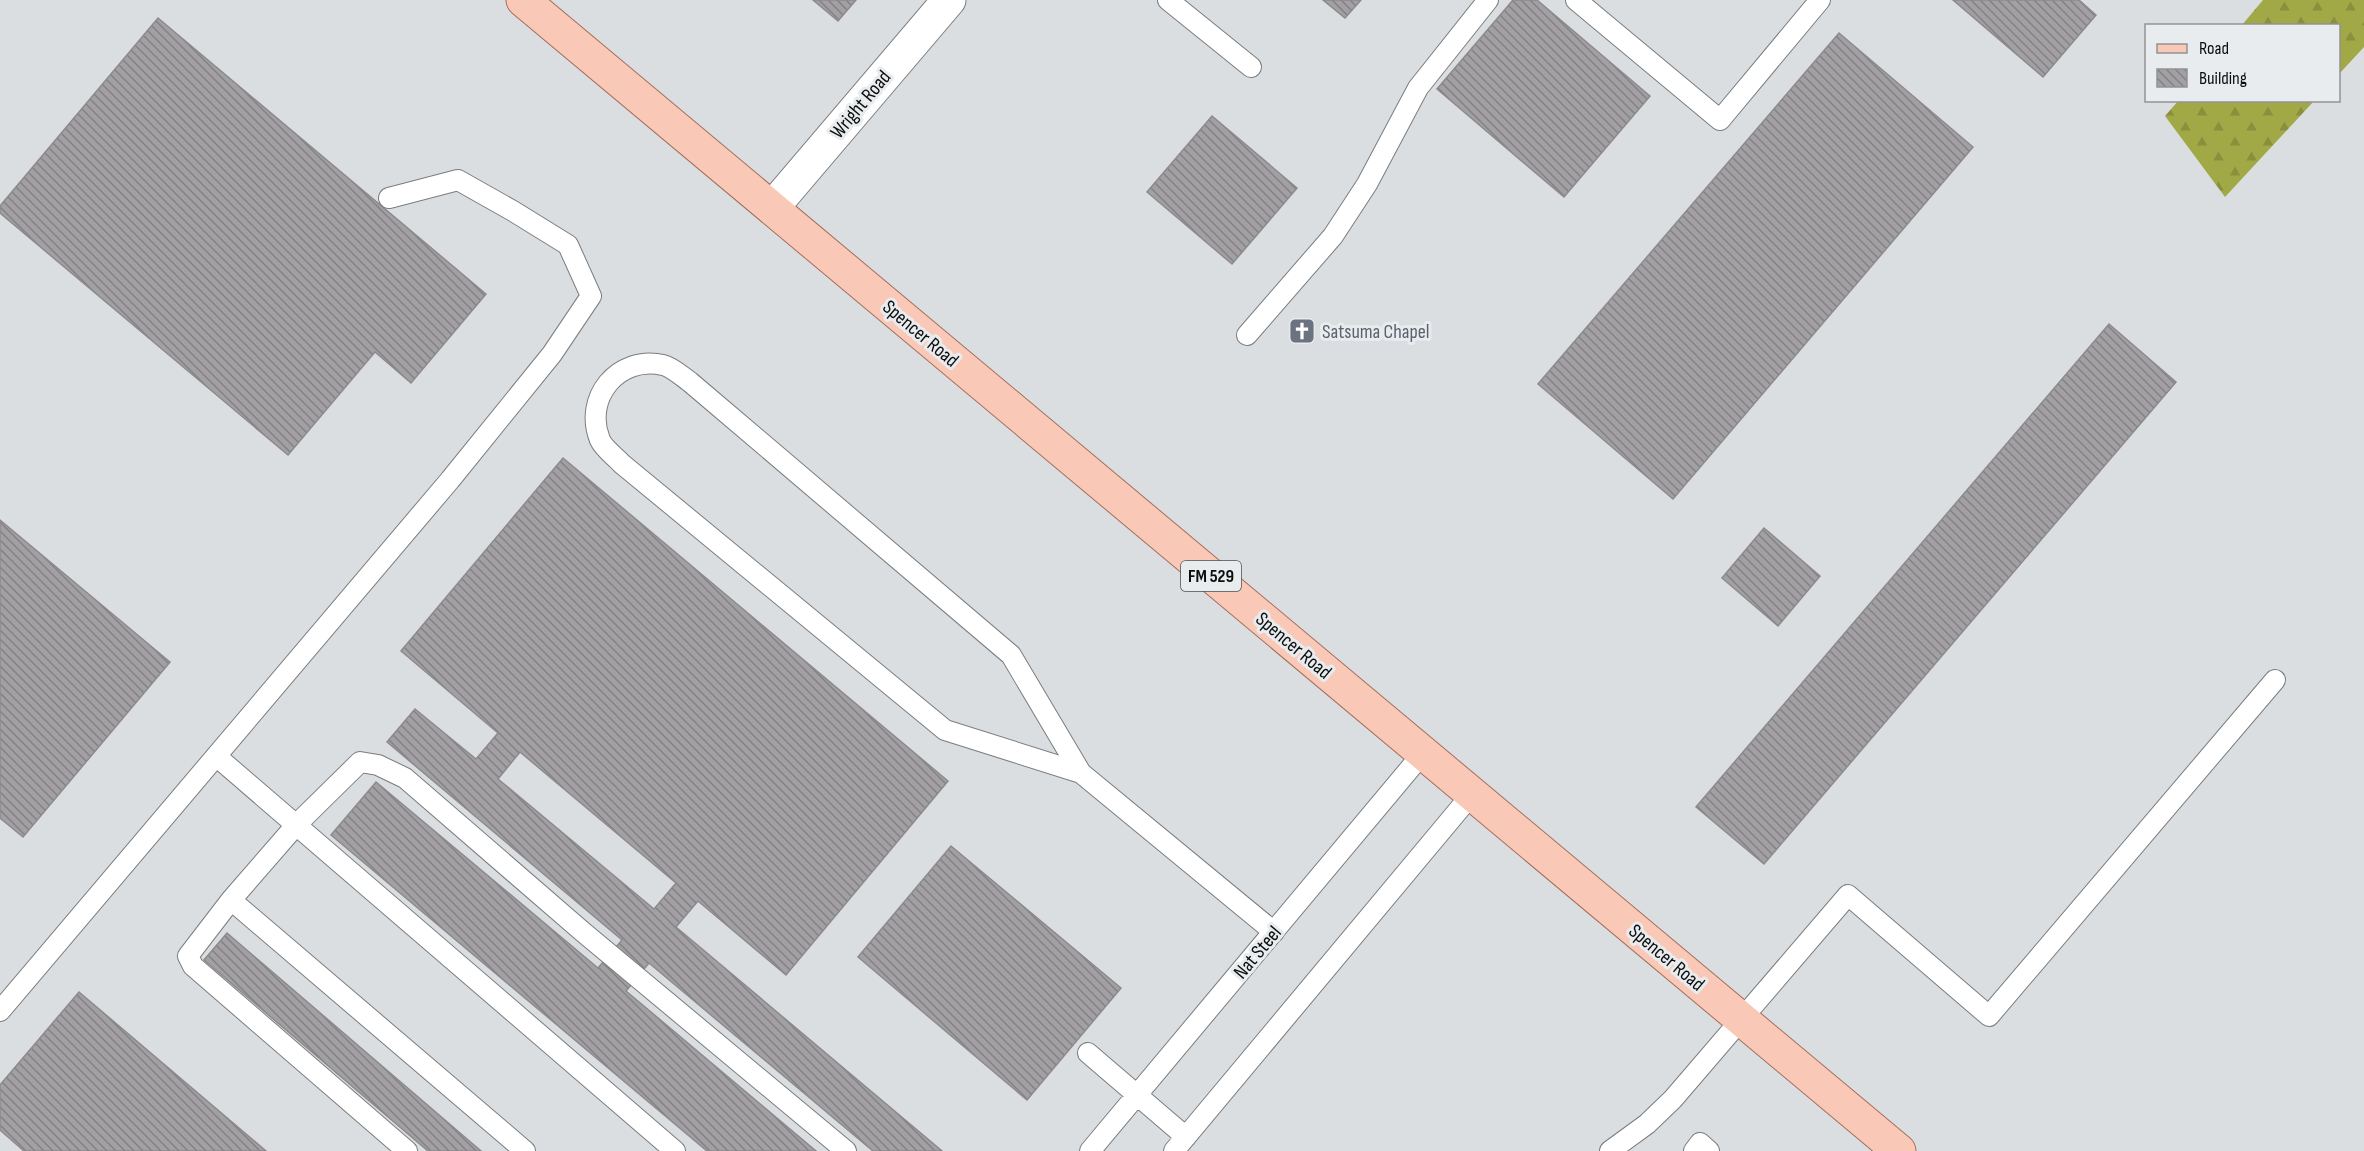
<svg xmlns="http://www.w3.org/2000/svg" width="2364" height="1151" viewBox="0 0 2364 1151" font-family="'Sofia Sans Condensed',sans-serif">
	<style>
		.forest { fill: url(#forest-firs) }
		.building { fill: url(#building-back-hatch); stroke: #8d8a8d; stroke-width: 1.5; fill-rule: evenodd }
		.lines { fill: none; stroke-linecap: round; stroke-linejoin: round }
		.service-casing { stroke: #7a7d7f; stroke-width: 22 }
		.minor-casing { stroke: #7a7d7f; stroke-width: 35 }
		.primary-casing { stroke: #a46e5c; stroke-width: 35 }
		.service { stroke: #fff; stroke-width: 20 }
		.minor { stroke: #fff; stroke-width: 33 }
		.primary { stroke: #fac8b7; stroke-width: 33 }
		.labels { text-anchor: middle; stroke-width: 6; stroke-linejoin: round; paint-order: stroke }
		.shield { fill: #e9ecee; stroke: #4e5050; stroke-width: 1.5 }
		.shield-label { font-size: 18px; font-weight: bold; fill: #0c0d0d }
		.street-label { font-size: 20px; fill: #0c0d0d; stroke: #e9ecee }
		.worship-label { font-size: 20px; fill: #5b616d; stroke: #e9ecee; text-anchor: start }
	</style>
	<defs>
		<pattern id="forest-firs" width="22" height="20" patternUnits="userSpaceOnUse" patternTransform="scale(1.5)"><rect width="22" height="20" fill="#a1a846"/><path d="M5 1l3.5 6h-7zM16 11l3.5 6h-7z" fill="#898f3c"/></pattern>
		<pattern id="building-back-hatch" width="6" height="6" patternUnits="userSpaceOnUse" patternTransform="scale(1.5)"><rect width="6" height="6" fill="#a3a0a3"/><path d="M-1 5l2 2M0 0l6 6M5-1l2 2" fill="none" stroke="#838183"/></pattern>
	</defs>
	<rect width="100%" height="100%" fill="#dbdee1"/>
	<!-- forest -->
	<path class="forest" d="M2263 0H2364V47L2339 74 2338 26 2242 25Z
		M2179 100H2314V101L2225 197 2165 116Z"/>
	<!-- building -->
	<path class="building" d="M813 0H856L838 21Z
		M1323 0H1361L1345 18Z
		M1513 0H1537L1650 96 1564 197 1437 89Z
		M1953 0H2079L2096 15 2043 77Z
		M158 18 486 294 411 383 375 352 288 455 0 213V206Z
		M1839 33 1973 147 1673 499 1538 384Z
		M1212 116 1297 188 1232 264 1147 192Z
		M2109 324 2176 382 1764 864 1696 807Z
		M563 458 948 781 786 975 698 901 676 927 942 1151H873L649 963 626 991 816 1151H707L331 835 376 782 598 968 622 940 387 742 415 709 476 759 498 733 401 651ZM520 752 676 883 654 909 498 779Z
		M0 520 170 662 23 837 0 818Z
		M1764 528 1820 576 1778 626 1722 578Z
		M951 846 1121 988 1027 1100 858 957Z
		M227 933 481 1151H428L204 960Z
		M79 992 266 1151H24L0 1130V1085Z"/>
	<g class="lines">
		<defs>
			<path id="service" d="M1168 0 1251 67
				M1576 0 1720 120 1820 0
				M1247 335 1333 236 1367 184 1418 88 1488 0
				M216 756 675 1151
				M1081 773 945 730 622 464C616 457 604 449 600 440 583 398 618 355 663 365 672 367 683 377 690 382L1011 655 1081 773 1274 932
				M231 900 188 956 193 966 407 1151
				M0 1011 450 480 552 354 591 296 568 245 513 211 458 180 389 198
				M1088 1053 1186 1137
				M525 1151 231 900 297 824 360 762 378 765 405 778 583 932 846 1151
				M1090 1151 1423 753
				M1174 1151 1472 794
				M1610 1151 1647 1124 1673 1099 1848 895 1989 1016 2275 680
				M1694 1151 1700 1143 1709 1151"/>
			<path id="minor" d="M772 208 949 0"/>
			<path id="primary" d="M523 0 1899 1151"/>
		</defs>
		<!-- service casing -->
		<use href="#service" class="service-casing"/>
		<!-- minor casing -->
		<use href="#minor" class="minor-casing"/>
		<!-- primary casing -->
		<use href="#primary" class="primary-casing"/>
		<!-- service -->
		<use href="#service" class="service"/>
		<!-- minor -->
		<use href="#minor" class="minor"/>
		<!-- primary -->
		<use href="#primary" class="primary"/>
	</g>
	<!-- icons -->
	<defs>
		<symbol id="church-square" viewBox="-11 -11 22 22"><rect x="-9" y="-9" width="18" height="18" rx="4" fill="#6b7280" stroke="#e9ecee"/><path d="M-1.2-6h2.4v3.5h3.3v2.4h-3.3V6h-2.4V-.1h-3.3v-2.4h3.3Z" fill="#fff"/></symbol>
	</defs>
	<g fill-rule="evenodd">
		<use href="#church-square" x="1287" y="316" width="30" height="30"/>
	</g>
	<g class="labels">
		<!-- shield labels -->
		<rect class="shield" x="1181" y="561" width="60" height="30" rx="4.5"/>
		<g class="shield-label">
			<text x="1211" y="582">FM 529</text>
		</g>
		<!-- street labels -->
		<g class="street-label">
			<text transform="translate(860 104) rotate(-50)" y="7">Wright Road</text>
			<text transform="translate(921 333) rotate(40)" y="7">Spencer Road</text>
			<text transform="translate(1294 645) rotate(40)" y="7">Spencer Road</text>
			<text transform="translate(1257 952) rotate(-50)" y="7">Nat Steel</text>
			<text transform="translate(1667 957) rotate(40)" y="7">Spencer Road</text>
		</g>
		<!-- worship labels -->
		<g class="worship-label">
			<text x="1322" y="338">Satsuma Chapel</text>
		</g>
	</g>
	<!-- legend -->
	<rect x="2145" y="24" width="195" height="78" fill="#e9ecee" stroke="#919394" stroke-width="1.5"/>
	<rect x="2157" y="44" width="30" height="9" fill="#fac8b7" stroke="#919394" stroke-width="1.5"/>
	<text x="2199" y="54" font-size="18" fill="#0c0d0d">Road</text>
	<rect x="2157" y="69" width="30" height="18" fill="url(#building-back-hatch)" stroke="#919394" stroke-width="1.5"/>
	<text x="2199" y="84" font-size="18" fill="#0c0d0d">Building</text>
</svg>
